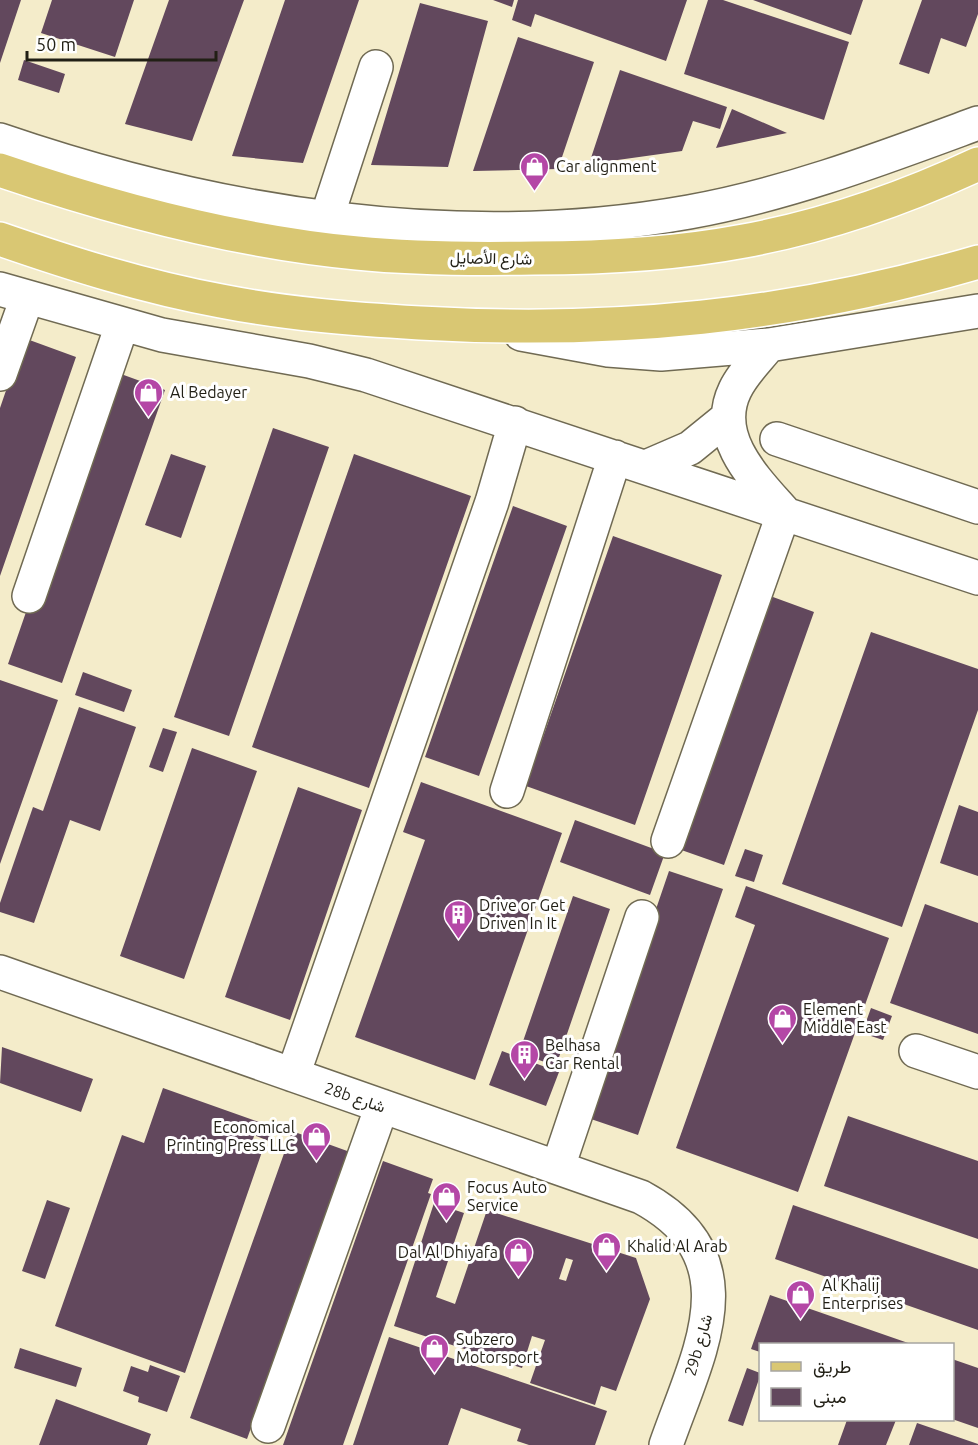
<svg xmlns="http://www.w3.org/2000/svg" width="978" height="1445" viewBox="0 0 978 1445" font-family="Ubuntu,Vazirmatn,sans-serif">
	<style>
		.built { fill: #f4ecca; fill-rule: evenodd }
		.building { fill: #62485d; fill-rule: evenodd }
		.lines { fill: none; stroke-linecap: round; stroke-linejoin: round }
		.minor-casing { stroke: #706a53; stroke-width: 36 }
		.major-casing { stroke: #fff; stroke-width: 36 }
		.minor { stroke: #fff; stroke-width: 33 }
		.major { stroke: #d9c773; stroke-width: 33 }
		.labels { text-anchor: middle; stroke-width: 6; stroke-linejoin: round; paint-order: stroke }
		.poi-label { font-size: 16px; fill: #211f15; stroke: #fff; text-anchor: start }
		.street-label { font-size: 16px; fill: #211f15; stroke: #fff }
	</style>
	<rect width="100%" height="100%" fill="#fdf7dc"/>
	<!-- built -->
	<path class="built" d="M0 0H978V1445H0ZM760 1344H952V1420H760Z"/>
	<!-- building -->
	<path class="building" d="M0 0H21L0 63Z
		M52 0H134L115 57 41 33Z
		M169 0H244L192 141 125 124Z
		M285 0H359L303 163 232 156Z
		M493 0H514L512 7Z
		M518 0H687L666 61 535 14 531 27 512 20Z
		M708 0H723L849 42 824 120 684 74Z
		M753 0H863L851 35Z
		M922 0H978V14L966 47 941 38 929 74 899 64Z
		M420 3 488 21 448 167 371 165Z
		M518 37 594 62 558 169 473 171Z
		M24 60 65 74 59 93 18 80Z
		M620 70 727 107 720 129 693 121 682 151 589 164Z
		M732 109 787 133 716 148Z
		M24 338 76 357 0 576V408Z
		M110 370 165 390 62 683 8 664Z
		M273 428 329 447 229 736 174 717Z
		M171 454 206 466 181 538 145 525Z
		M354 454 471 496 369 788 252 747Z
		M513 506 567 526 479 776 425 757Z
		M613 536 722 575 635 825 526 786Z
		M759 592 814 612 724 865 670 846Z
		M871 632 978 669V710L902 927 782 884Z
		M83 672 132 690 124 712 75 695Z
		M0 680 58 700 0 864Z
		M79 707 136 727 100 831 70 820 34 923 0 912V903L33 807 43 811Z
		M163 728 177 732 163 772 149 767Z
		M192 748 257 771 184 979 120 956Z
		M421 782 562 833 475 1080 355 1037 425 840 403 832Z
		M298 787 362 810 290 1020 225 997Z
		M959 805 978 812V876L940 863Z
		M575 820 665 853 650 895 560 862Z
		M745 849 763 855 754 882 735 876Z
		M669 871 723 889 638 1135 585 1117Z
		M746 886 889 938 798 1192 676 1148 755 925 735 917Z
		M573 896 610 909 556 1066 519 1053Z
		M925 904 978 923V1034L890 1003Z
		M871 1008 892 1016 883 1040 862 1033Z
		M2 1047 93 1079 81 1112 0 1083Z
		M502 1051 559 1072 546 1106 489 1085Z
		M163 1088 259 1122 252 1142 264 1146 185 1373 55 1326 122 1135 144 1143Z
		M848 1116 978 1161V1239L824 1186Z
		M260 1125 274 1130 269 1141 256 1136Z
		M292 1131 350 1152 247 1439 190 1418Z
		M383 1161 433 1179 428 1193 431 1194 343 1445H283Z
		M47 1200 70 1208 45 1279 22 1271Z
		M434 1203 464 1213 436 1297 455 1304 487 1210 636 1258 650 1299 616 1391 601 1386 595 1405 530 1383 545 1340 532 1336 522 1368 394 1326ZM566 1258 573 1260 566 1281 559 1279Z
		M793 1205 978 1269V1330L775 1259Z
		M770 1295 911 1344H760V1352L751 1349Z
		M389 1337 607 1411 595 1445H529L517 1441 521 1429 461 1408 448 1445H353Z
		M20 1348 82 1368 76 1387 14 1368Z
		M952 1359 978 1368V1428L952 1419Z
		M150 1365 180 1376 167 1412 138 1402 139 1397 123 1391 131 1366 148 1372Z
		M747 1368 760 1373V1376L743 1426 728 1421Z
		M56 1399 151 1434 147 1445H39Z
		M847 1420H896L886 1445H838Z
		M917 1423 978 1444V1445H909Z"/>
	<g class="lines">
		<defs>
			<path id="minor" d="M0 140C219 215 459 253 689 212 789 194 883 158 978 123
				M327 217 376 67
				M0 289 162 335 309 361 366 375 978 578
				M521 334 608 350 661 354 769 345 978 311
				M0 374 27 298
				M777 439 978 507
				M646 467 690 448 727 418
				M29 596 122 325
				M507 791 615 457
				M668 841 784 512C755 479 712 437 735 390 743 373 758 359 769 345
				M0 972 641 1197C754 1258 698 1353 666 1445
				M916 1051 978 1072
				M293 1075 492 502 515 423
				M558 1167 642 917
				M268 1426 382 1106"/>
			<path id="major" d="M0 170C111 208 240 242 357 253 416 259 475 259 534 258 604 258 675 254 744 241 825 226 903 199 978 164
				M0 239C72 264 145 287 221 301 287 314 353 319 420 323 615 334 790 317 978 262"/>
		</defs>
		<!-- minor casing -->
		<use href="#minor" class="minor-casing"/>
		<!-- major casing -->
		<use href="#major" class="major-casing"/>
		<!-- minor -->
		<use href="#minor" class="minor"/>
		<!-- major -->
		<use href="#major" class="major"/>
	</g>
	<!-- icons -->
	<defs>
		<symbol id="shop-pin" viewBox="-11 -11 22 30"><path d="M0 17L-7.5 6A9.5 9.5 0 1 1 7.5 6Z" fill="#b447a6" stroke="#fff"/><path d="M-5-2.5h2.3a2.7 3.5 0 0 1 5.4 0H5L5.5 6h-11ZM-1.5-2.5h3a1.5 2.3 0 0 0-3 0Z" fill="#fff"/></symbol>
		<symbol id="building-pin" viewBox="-11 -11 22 30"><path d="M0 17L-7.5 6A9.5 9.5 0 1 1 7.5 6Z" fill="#b447a6" stroke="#fff"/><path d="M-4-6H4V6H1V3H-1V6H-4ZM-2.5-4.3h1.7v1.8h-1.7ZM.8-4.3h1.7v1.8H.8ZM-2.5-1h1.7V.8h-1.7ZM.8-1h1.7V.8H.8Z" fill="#fff"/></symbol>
	</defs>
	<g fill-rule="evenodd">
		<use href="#shop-pin" x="518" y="150" width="33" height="45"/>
		<use href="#shop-pin" x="132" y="376" width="33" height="45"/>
		<use href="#building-pin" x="442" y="898" width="33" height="45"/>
		<use href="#shop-pin" x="766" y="1002" width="33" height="45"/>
		<use href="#building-pin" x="508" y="1038" width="33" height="45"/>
		<use href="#shop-pin" x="300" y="1120" width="33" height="45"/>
		<use href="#shop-pin" x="430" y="1180" width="33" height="45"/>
		<use href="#shop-pin" x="590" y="1230" width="33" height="45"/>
		<use href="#shop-pin" x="502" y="1236" width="33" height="45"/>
		<use href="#shop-pin" x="784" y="1278" width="33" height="45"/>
		<use href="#shop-pin" x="418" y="1332" width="33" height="45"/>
	</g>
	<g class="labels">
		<!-- poi labels -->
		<g class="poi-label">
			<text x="556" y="172">Car alignment</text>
			<text x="170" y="398">Al Bedayer</text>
			<text x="479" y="911">Drive or Get<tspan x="479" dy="18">Driven In It</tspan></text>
			<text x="803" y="1015">Element<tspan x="803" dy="18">Middle East</tspan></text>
			<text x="545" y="1051">Belhasa<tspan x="545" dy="18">Car Rental</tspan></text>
			<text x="295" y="1133" text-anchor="end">Economical<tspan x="295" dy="18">Printing Press LLC</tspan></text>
			<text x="467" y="1193">Focus Auto<tspan x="467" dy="18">Service</tspan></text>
			<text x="627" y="1252">Khalid Al Arab</text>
			<text x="498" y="1258" text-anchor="end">Dal Al Dhiyafa</text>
			<text x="822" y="1291">Al Khalij<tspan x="822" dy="18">Enterprises</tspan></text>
			<text x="456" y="1345">Subzero<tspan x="456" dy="18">Motorsport</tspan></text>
		</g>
		<!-- street labels -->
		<g class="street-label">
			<text transform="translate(491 258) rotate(1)" y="6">شارع الأصايل</text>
			<text transform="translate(355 1097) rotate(19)" y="6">28b شارع</text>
			<text transform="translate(698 1345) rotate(-74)" y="6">29b شارع</text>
		</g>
	</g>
	<!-- legend -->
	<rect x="759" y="1343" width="195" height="78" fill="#ffffff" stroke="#a6a5a1" stroke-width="1.5"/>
	<rect x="771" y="1362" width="30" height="9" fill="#d9c773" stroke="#a6a5a1" stroke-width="1.5"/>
	<text x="813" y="1373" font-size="18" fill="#211f15">طريق</text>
	<rect x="771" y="1388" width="30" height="18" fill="#62485d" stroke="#a6a5a1" stroke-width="1.5"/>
	<text x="813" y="1403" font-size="18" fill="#211f15">مبنى</text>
	<!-- scale -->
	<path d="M27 51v9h189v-9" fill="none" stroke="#211f15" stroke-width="3"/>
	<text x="36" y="51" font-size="18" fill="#211f15" stroke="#ffffff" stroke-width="4.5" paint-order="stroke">50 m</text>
</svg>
